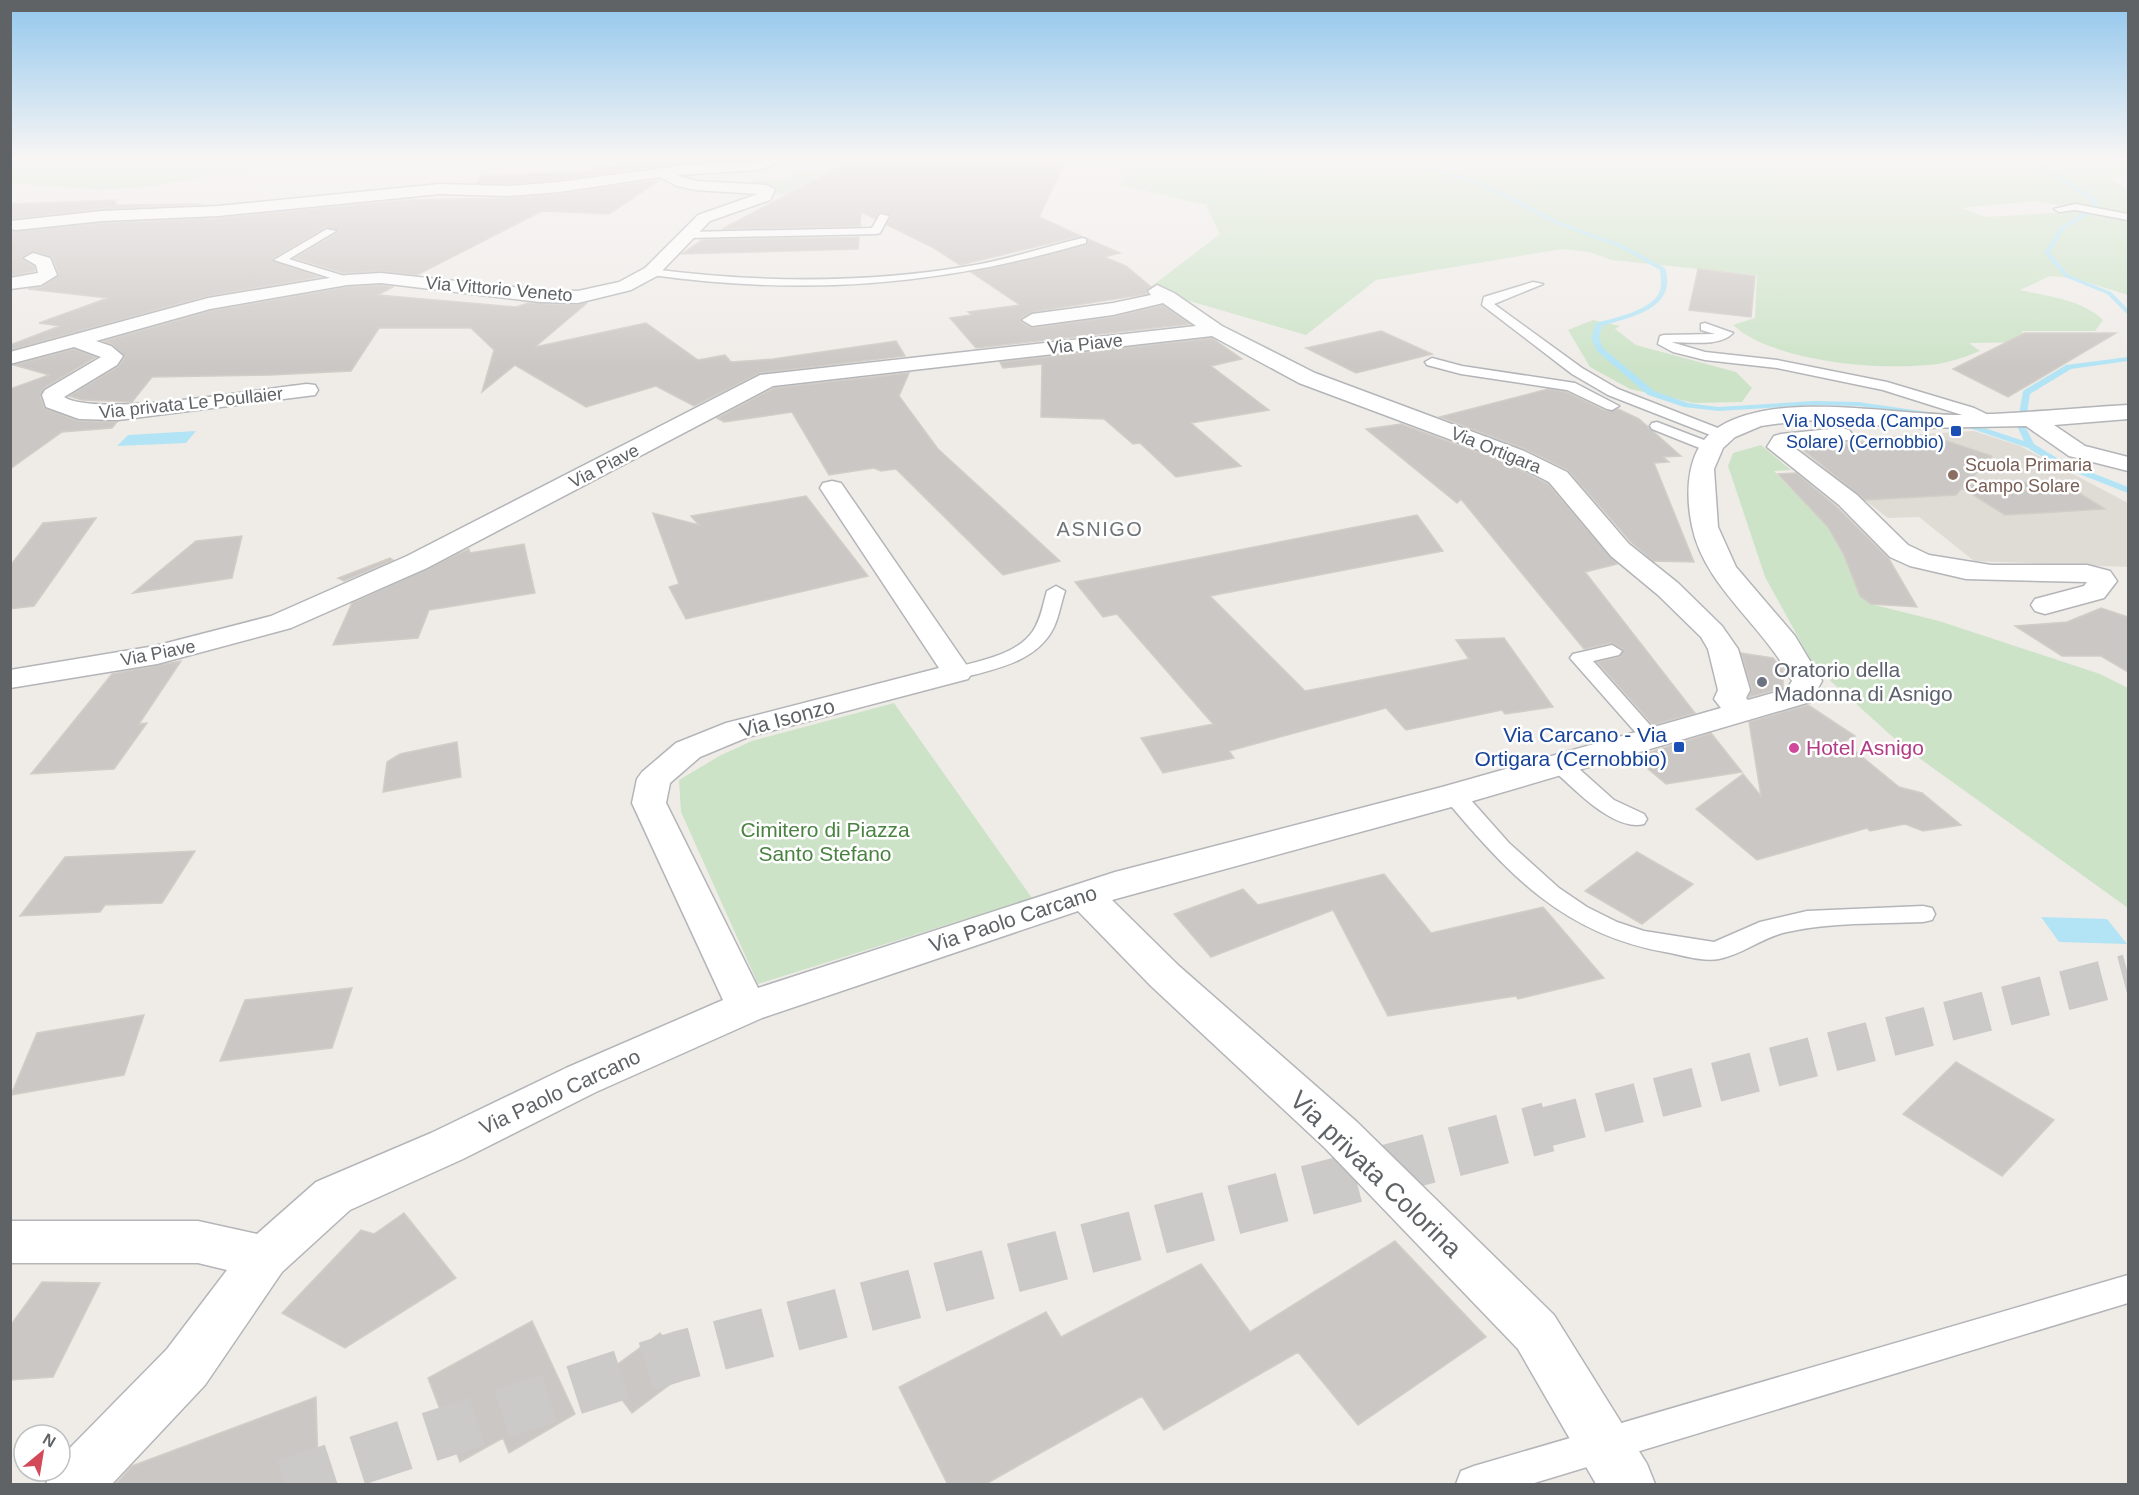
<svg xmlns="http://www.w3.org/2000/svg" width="2139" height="1495" viewBox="0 0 2139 1495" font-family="Helvetica,sans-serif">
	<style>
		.education { fill: #dfdcd6 }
		.green { fill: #cde3c8; fill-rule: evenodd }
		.water { fill: #b2e4f5 }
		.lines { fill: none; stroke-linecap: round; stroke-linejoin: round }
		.stream { fill: #b2e4f5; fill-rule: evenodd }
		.building { fill: #cbc7c4; stroke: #d3cdc7; stroke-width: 1.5 }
		.trunk-tunnel-far1 { stroke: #cbcac8; stroke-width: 40; stroke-dasharray: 40 20; stroke-linecap: butt }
		.trunk-tunnel { stroke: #cbcac8; stroke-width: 50; stroke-dasharray: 50 26; stroke-linecap: butt }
		.service-casing { stroke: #b3b5b8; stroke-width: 3 }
		.minor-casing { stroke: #b3b5b8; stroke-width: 3 }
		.service { fill: #fff; fill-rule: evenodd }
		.minor { fill: #fff; fill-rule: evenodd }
		.transit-dot { fill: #1a4fb4; stroke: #fff; stroke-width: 2 }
		.education-dot { fill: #8d6e63; stroke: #fff; stroke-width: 2 }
		.worship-dot { fill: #6b7280; stroke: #fff; stroke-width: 2 }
		.hotel-dot { fill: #d1479c; stroke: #fff; stroke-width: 2 }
		.labels { text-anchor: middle; stroke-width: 5; stroke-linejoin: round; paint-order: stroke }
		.far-street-label { font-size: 18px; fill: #5f6366; stroke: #fff }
		.far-transit-label { font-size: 18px; fill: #164399; stroke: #fff; text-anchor: end }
		.far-education-label { font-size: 18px; fill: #785e54; stroke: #fff; text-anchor: start }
		.far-quarter-label { font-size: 20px; letter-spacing: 1.5px; fill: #707578; stroke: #fff }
		.worship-label { font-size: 21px; fill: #5b616d; stroke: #fff; text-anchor: start }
		.street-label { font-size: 21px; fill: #5f6366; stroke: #fff }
		.transit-label { font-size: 21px; fill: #164399; stroke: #fff; text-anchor: end }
		.hotel-label { font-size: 21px; fill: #b23c85; stroke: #fff; text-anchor: start }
		.park-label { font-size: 21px; fill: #4a8242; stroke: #fff }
		.near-street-label { font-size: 26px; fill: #5f6366; stroke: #fff }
	</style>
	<rect width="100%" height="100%" fill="#efece8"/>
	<!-- education -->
	<path class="education" d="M1974 431 2020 446 2128 503V567L1974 561 1919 517 1888 518 1789 442Z"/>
	<!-- green -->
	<path class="green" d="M11 158H379L281 164 147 187 100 190 11 183Z
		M1133 158H2128V177L2107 176 2128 190V295L2073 278 2050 276 2020 290C2047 296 2083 300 2103 320L2095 331H2021L2035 342 1969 343 1980 351C1963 358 1945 364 1927 365 1874 370 1772 361 1733 325L1755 318 1757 275 1612 260 1589 252 1562 249 1376 280 1306 335 1148 289 1220 234 1206 205 1120 185ZM2036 201 2088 211 1985 217 1962 208Z
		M803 170H857L897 206 766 193 749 187 752 180 787 179Z
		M1593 320 1620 326 1615 329 1636 345 1736 372 1752 388 1742 402 1694 403 1630 389 1590 367 1568 330Z
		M1761 445 1791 470 1774 471 1828 527 1871 604 1939 621 2100 674 2128 688V908L1905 748 1814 666 1765 577 1728 466 1733 453Z
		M894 703 1032 898 758 984 681 812 679 780 721 755 752 741Z"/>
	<!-- water -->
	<path class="water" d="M196 431 186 443 117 446 128 435Z
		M2041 917 2107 919 2127 944 2059 942Z"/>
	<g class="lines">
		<!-- stream -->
		<path class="stream" d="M1419 158H1425L1444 171 1485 184 1560 222 1625 246 1665 268C1678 309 1631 317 1602 326L1599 338 1603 348 1654 391 1688 403 1718 407 1814 401 1858 402 1942 414 2024 441 2017 426 2023 391 2066 365 2128 357V361L2071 369 2030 394 2025 426 2034 444 2062 461 2128 487V493L2056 465 2028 448 1940 418 1858 406 1814 405 1718 411 1684 407 1648 395 1597 351 1591 338 1596 323C1614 318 1650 311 1659 293 1662 286 1661 278 1660 270L1621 248 1556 224 1481 186 1440 173Z
			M2036 158H2041L2060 176 2098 200 2097 210 2064 229 2050 253 2069 275 2111 292 2128 309V314L2126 313 2107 294 2065 277 2044 253 2060 227 2092 208V201L2056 178Z"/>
	</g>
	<!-- building -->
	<path class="building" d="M856 158H995L992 163 1064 165 1039 217 1081 236 960 265 934 248 887 225 891 215 880 212 875 219 861 212 860 226 722 229Z
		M689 161 559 180 509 184 476 183 482 176 594 171 593 168Z
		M660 180 609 214 542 211 417 275 381 271 343 273 295 258 338 232 326 227 272 259 320 277 207 296 10 350V345L60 326 39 323 108 298 28 289 42 287 59 274 52 257 34 251 22 259 34 266 35 271 10 276V231L102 223 218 218 407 200 509 198 559 194Z
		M116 200V205L201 204 102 209 10 219V204Z
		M859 237 858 249 682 254 702 240Z
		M1088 239 1120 253 1104 257 1126 266 1151 287 1146 291 1147 294 1032 312 1021 318V322L1032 328 1113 317 1163 305 1190 324 976 348 950 318 972 315 968 312 1020 305 971 272 1087 245Z
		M1698 269 1755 276 1751 317 1689 310Z
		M381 285 393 287 378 295 516 307 528 303 578 305 587 303 535 347 646 323 698 360 725 355 731 362 773 359 896 341 905 356 760 373 694 406 656 386 586 407 515 365 482 392 494 350 471 328H379L351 371 271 375 152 377 132 402 82 400 69 396 118 367 125 357 112 344 104 341 210 311 347 287Z
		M1381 331 1432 354 1356 373 1306 348Z
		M2025 333H2116L2008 397 1953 369Z
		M1212 338 1242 359 1211 366 1269 410 1191 423 1241 466 1176 477 1140 443 1133 444 1104 419 1041 417 1042 364 1003 368 1000 362Z
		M74 349 96 357 44 388 40 396 44 408 78 421 117 422 112 428 62 432 10 469V389L49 375 14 365Z
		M909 373 899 396 938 449 1060 561 1003 575 896 469 881 471 874 468 829 475 792 412 724 422 717 418 774 388Z
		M1548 389 1566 392 1606 411 1618 409 1639 419 1681 456 1663 457 1669 462 1654 463 1694 562 1653 561 1631 542 1568 470 1525 449 1440 417Z
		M1401 424 1507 463 1548 484 1617 564 1585 572 1695 713 1653 725 1597 662 1620 657 1623 649 1611 643 1584 649 1461 499 1457 503 1366 429Z
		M1942 436 1938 438 1992 456 1965 485 2060 481 2105 509 2005 515 1962 488 1956 495 1865 500 1800 447Z
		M1796 473 1837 507 1889 559 1917 607 1871 604 1860 596 1844 555 1828 527 1778 474Z
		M806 496 868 576 686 619 669 587 679 584 653 513 699 525 691 516Z
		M1417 515 1443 551 1210 596 1305 691 1469 659 1456 640 1504 638 1553 707 1505 714 1502 710 1406 730 1386 708 1229 751 1234 758 1163 773 1141 738 1213 724 1117 614 1103 617 1075 582Z
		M96 518 34 606 10 609V566L43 523Z
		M242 536 232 578 133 593 196 541Z
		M524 544 535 593 429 610 418 638 333 645 352 603 469 549 470 553Z
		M390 558 393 560 344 581 338 578Z
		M2101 608 2128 617V672L2101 656H2062L2015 626 2067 622Z
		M1741 653 1773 658 1783 670V688L1749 697 1752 689Z
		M181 661 139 724 147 723 114 769 31 774 112 674Z
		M1808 705 1855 736 1844 742 1899 787 1922 793 1961 825 1923 831 1905 824 1870 831 1867 828 1757 860 1696 809 1743 774 1761 796 1749 722Z
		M1711 733 1742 772 1666 784 1634 757Z
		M457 742 461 777 383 792 387 762 400 754Z
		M195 851 162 903 105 905 100 912 20 916 65 857Z
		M1637 852 1693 884 1642 924 1585 891Z
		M1384 874 1431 933 1543 907 1604 978 1518 999 1516 996 1388 1016 1333 910 1211 957 1174 914 1243 889 1258 905Z
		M352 988 332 1048 220 1061 245 1000Z
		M144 1015 124 1075 11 1095 37 1033Z
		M1956 1062 2054 1120 2002 1176 1903 1114Z
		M404 1213 456 1278 345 1348 282 1313 361 1230 374 1234Z
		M1395 1241 1486 1337 1358 1425 1298 1352 1164 1430 1142 1396 984 1485H948L899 1387 1046 1312 1061 1337 1201 1264 1250 1332Z
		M42 1282 100 1283 53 1377 10 1380V1326Z
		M532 1321 575 1414 509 1453 503 1438 460 1462 428 1378Z
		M660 1333 689 1370 632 1413 603 1375Z
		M316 1397 318 1466 295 1476 294 1485H115L132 1466Z"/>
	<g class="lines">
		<!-- trunk-tunnel-far1 -->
		<path class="trunk-tunnel-far1" d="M1542 1128 2128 974"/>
		<!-- trunk-tunnel -->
		<path class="trunk-tunnel" d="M285 1484 679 1356 1548 1127"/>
		<defs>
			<path id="service" d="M2075 204 2128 214V220L2075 210 2059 212 2054 209Z
				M880 214 889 216 880 233 876 234 687 238 682 235 687 232 872 228Z
				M327 229 336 231 289 259 351 278V282H343L274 260Z
				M1082 238 1086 239V243C938 286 803 296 651 275L645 272 651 269C760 283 867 284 975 265 1012 258 1046 247 1082 238Z
				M1533 282 1543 284 1494 304 1582 368 1618 389 1728 432 1730 435 1728 438H1718L1608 395 1572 374 1482 305 1484 297Z
				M1705 323 1733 333C1720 347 1690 342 1671 342L1705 352 1777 360 1887 382 1974 408 2001 421 1994 425 1883 390 1777 368 1705 360 1673 352 1658 344 1660 336 1664 335 1715 334 1701 330V324Z
				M1432 358 1462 366 1575 383 1619 406 1612 410 1607 409 1567 390 1461 374 1427 365 1425 362Z
				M1657 422 1717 445 1719 448 1712 452 1707 451 1652 429 1650 426 1652 423Z
				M1056 586 1065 591C1061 603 1059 616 1054 627 1037 663 991 670 957 679L950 677 947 673 950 669C977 661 1016 656 1033 631 1041 619 1043 604 1047 591Z
				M1612 645 1622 651 1619 655 1593 661 1658 734 1661 738 1658 742H1644L1570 658 1573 654Z
				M1560 758 1568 759 1614 800 1644 814 1647 819 1644 824C1613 832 1573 787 1552 769L1549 764 1552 759Z
				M1454 788 1462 790 1509 843 1559 888 1587 907 1617 922 1644 931 1714 942 1760 922 1807 911 1923 906 1932 908 1935 914 1932 920 1923 922C1878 924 1831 922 1787 932 1763 937 1744 954 1719 959 1702 962 1682 955 1665 952 1564 934 1509 875 1446 800L1443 795 1446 790Z
				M2128 1275V1303L1531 1484H1456L1461 1471 1474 1466Z"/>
			<path id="minor" d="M768 158H791L759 170 676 175 696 181 767 185 775 190 770 200 710 221 657 276 631 290 578 303 540 302 381 283 347 285 210 309 96 341 111 346 123 356 117 365 64 397C97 418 260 389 307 384L315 385 318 390 315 395 118 420 79 419 46 407 42 395 45 390 101 357 74 347 10 364V352L208 298 347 275 381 273 540 290 578 291 619 282 645 268 698 215 758 194 696 190 677 186 660 177 559 192 509 196 440 194 218 216 102 221 16 230 10 229V221L102 211 218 206 440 184 509 186 559 182 686 165 758 162Z
				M33 253 50 258 57 275 41 285 10 289V278L38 273 36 265 24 258Z
				M1157 285 1174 293 1222 326 1315 373 1524 451 1567 472 1629 544 1678 583 1722 626 1738 649 1750 690 1746 698 1748 700 1787 689 1792 681C1765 626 1704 587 1692 526 1685 492 1686 447 1719 427 1779 390 1892 415 1961 415 2017 414 2073 408 2128 405V419L2054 425 2085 446 2128 457V471L2069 456 2026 426 1920 428 1804 420 1761 426 1735 437 1723 448 1714 469 1718 527 1736 567 1795 636 1822 681 1810 702 1466 803 1112 900 1179 966 1357 1122 1554 1315 1647 1464 1655 1484H1596L1518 1349 1325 1148 1151 986 1078 911 762 1018 596 1092 463 1159 350 1210 282 1272 205 1385 112 1484H46L51 1471H60V1458L167 1349 227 1270 198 1263H10V1221H198L257 1234 316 1182 431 1133 566 1068 723 1000 632 803 637 779 642 772 676 743 726 723 939 668 820 488 823 483 832 481 841 483 972 673 968 679 748 737 700 757 670 783 666 803 758 988 1115 872 1442 787 1721 708 1714 699 1718 690 1708 649 1701 637 1658 595 1611 556 1549 482 1508 461 1299 383 1212 336 773 386 427 568 291 628 157 664 10 688V670L155 646 271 616 407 556 760 375 1196 326 1163 303 1113 315 1032 326 1022 320 1032 314 1113 303 1151 295 1148 291Z
				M1841 428 1849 430 1853 435 1849 440 1792 446 1857 495 1908 545 1929 555 1991 565H2087L2110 571 2117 581 2104 598 2045 614 2035 611 2031 605 2035 599 2084 586 2087 582 1966 579 1910 566 1890 557 1839 505 1767 447 1774 436 1781 434Z"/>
		</defs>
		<!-- service casing -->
		<use href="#service" class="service-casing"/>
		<!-- minor casing -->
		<use href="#minor" class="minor-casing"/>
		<!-- service -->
		<use href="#service" class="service"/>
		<!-- minor -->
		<use href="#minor" class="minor"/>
	</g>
	<!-- sky -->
	<linearGradient id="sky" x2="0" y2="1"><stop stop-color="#92c7ed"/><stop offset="0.43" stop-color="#f8f6f5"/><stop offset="1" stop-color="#f8f6f5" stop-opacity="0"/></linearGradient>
	<rect width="2139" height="368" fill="url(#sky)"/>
	<!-- markers -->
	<g class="transit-dot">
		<rect x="1950" y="425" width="12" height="12" rx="3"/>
		<rect x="1673" y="741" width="12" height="12" rx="3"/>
	</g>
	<circle class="education-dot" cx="1953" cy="475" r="6"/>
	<circle class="worship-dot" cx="1762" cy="682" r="6"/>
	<circle class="hotel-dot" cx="1794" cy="748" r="6"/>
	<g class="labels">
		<!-- far-street labels -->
		<g class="far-street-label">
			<text transform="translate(499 289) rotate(5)" y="6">Via Vittorio Veneto</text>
			<text transform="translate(1085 344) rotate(-6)" y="6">Via Piave</text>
			<text transform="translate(191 403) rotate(-6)" y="6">Via privata Le Poullaier</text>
			<text transform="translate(1496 450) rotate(22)" y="6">Via Ortigara</text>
			<text transform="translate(604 466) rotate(-27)" y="6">Via Piave</text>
			<text transform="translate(158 653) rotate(-11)" y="6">Via Piave</text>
		</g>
		<!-- far-transit labels -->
		<g class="far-transit-label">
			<text x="1944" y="427">Via Noseda (Campo<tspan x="1944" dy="21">Solare) (Cernobbio)</tspan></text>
		</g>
		<!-- far-education labels -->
		<g class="far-education-label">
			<text x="1965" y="471">Scuola Primaria<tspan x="1965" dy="21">Campo Solare</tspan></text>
		</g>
		<!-- far-quarter labels -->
		<g class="far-quarter-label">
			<text x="1100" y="536">ASNIGO</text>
		</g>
		<!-- worship labels -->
		<g class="worship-label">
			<text x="1774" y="677">Oratorio della<tspan x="1774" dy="24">Madonna di Asnigo</tspan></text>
		</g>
		<!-- street labels -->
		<g class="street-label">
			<text transform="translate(787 718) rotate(-15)" y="7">Via Isonzo</text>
			<text transform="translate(1013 919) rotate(-18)" y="7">Via Paolo Carcano</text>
			<text transform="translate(560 1092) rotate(-25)" y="7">Via Paolo Carcano</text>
		</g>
		<!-- transit labels -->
		<g class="transit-label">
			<text x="1667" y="742">Via Carcano - Via<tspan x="1667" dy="24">Ortigara (Cernobbio)</tspan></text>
		</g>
		<!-- hotel labels -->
		<g class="hotel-label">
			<text x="1806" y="755">Hotel Asnigo</text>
		</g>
		<!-- park labels -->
		<g class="park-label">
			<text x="825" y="837">Cimitero di Piazza<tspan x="825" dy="24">Santo Stefano</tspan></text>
		</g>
		<!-- near-street labels -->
		<g class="near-street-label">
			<text transform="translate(1376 1174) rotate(44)" y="9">Via privata Colorina</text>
		</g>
	</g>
	<!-- border -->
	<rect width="2139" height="1495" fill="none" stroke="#5f6366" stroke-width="24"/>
	<!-- north arrow -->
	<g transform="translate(42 1453) rotate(30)"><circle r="28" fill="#ffffff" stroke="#bfc1c2" stroke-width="1.5"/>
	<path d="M0-4.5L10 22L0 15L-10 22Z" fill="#d44958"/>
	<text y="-9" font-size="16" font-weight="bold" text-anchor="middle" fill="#5f6366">N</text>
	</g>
</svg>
